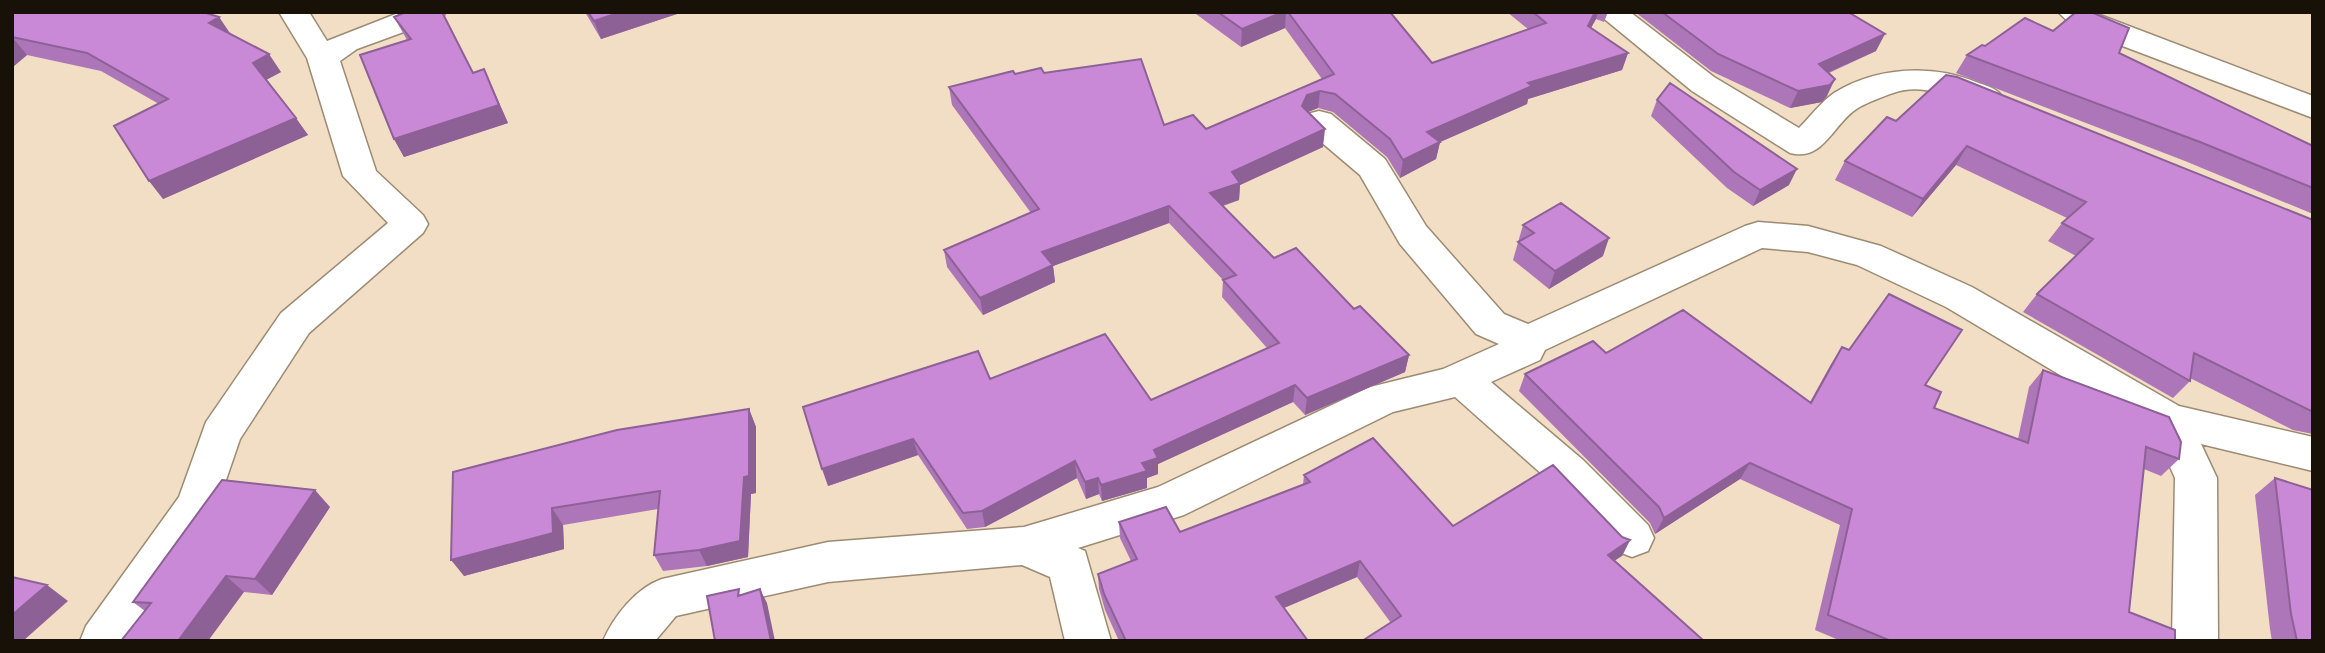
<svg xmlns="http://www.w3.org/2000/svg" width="2325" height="653" viewBox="0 0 2325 653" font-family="'Sofia Sans Condensed',sans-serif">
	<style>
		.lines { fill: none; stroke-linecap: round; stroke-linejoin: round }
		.minor-casing { stroke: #9c8b73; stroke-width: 3 }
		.minor { fill: #fff; fill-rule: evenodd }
		.wall { fill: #ad76b8 }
		.shaded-wall { fill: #8d6096 }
		.building { fill: #c989d6; stroke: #8d6096; stroke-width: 2 }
	</style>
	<rect width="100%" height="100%" fill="#f1dec4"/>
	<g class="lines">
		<defs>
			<path id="minor" d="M279 12H309L327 41 401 12H446L442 18 357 49 340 61 376 171 423 215 428 224 423 233 309 333 240 439 213 518 130 641H80L86 626 179 497 206 422 281 313 388 223 343 176 307 58Z
				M1596 12H1630L1714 77 1799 128C1810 117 1821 102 1834 93 1876 67 1931 64 1976 82 1987 86 1997 88 2003 98L1998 105C1965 114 1937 78 1893 93 1882 97 1868 102 1858 108 1833 123 1824 162 1790 153L1692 91Z
				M2058 12H2092L2313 96V118L2075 28Z
				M1319 111 1331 114 1385 159 1426 226 1504 314 1528 324 1745 226 1758 222 1808 226 1881 246 1972 287 2179 406 2313 437V471L2201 444 2217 478 2218 641H2172L2175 478 2154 431 1946 307 1857 265 1808 252 1762 248 1545 350 1540 360 1491 382 1583 460 1648 525 1654 538 1648 551 1632 557 1616 551 1553 484 1455 397 1393 412 1184 515 1078 548 1085 551 1111 641H1065L1050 577 1022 565 828 582 676 616 655 641H603C614 616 636 588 662 579L828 542 1024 527 1158 487 1370 387 1443 369 1499 344 1476 334 1400 244 1360 175 1307 130 1302 122 1307 114Z"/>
		</defs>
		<!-- minor casing -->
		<use href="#minor" class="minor-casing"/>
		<!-- minor -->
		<use href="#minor" class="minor"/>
	</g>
	<!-- wall -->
	<path class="wall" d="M12 12 219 17 230 33 281 72 266 80 308 135 163 199 159 104 101 71 27 55 14 66H12Z
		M585 12H683L601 39Z
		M1196 12H1390L1432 63 1528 29 1507 12H1608L1604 22 1596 19 1591 28 1628 53 1622 70 1528 99 1527 104 1440 142 1436 159 1400 178 1387 157 1333 112 1318 108 1308 112 1323 147 1240 185 1239 200 1223 206 1274 258 1354 309 1409 355 1405 372 1305 415 1293 402 1158 464V474L1147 478V488L1102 501 1099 494 1086 499 1077 478 985 527 967 529 918 455 828 486 990 379 1151 400 1267 348 1222 297 1223 280 1169 223 1053 266 1055 282 983 315 947 267 944 250 1031 213 952 105 949 87 1015 74 1044 73 1164 125 1206 129 1322 79 1285 28 1241 47 1196 14Z
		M1635 12H1848L1876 51 1829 73 1827 96 1822 102 1790 108 1711 71Z
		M394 17 473 73 484 69 508 123 404 157 394 139 407 40Z
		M2053 31 2119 53 2313 146V214L2185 161 1956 73 1967 55 1985 46Z
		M1657 100 1789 185 1753 206 1727 188 1651 116Z
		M1896 121 2313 220V434L2293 430 2190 378V381L2173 398 2023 312 2037 294 2076 256 2048 241 2062 223 2067 218 1956 165 1912 217 1835 180 1845 161Z
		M1523 225 1603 256 1549 289 1513 260Z
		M1842 347 1925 385 1934 408 2018 439 2029 387 2043 370 2179 459 2161 476 2144 469 2129 612 2175 641H1841L1815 630 1840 525 1740 479 1655 534 1650 523 1519 391 1525 374 1606 353 1810 402 1831 364Z
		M749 409 756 427V493L751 494 748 557 707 566 663 571 654 555 658 509 563 525 564 549 464 576 453 472Z
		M1304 475 1453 526 1622 537 1630 540 1622 556 1391 623 1357 577 1284 608 1308 641H1119L1105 610 1099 589 1098 574 1131 561 1120 538 1119 522 1180 532 1303 485Z
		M2275 478 2313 641H2272L2270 629 2255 495Z
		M330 507 272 595 244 592 145 611 133 602Z"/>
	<!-- shaded-wall -->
	<path class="shaded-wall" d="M621 12H683L601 39 594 21Z
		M1283 12H1286L1285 28 1241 47 1242 29Z
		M1595 12H1598L1596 19 1582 43 1588 26Z
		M219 17 230 34 209 23Z
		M1885 34 1876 51 1811 80 1819 64Z
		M12 37 27 55 14 66 12 64Z
		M1628 53 1622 70 1528 99 1527 104 1440 142 1436 159 1400 178 1403 160 1427 132 1528 83Z
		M269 54 281 72 264 81 253 63Z
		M484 69 508 123 404 157 394 139Z
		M1835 79 1827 96 1822 102 1790 108 1798 91Z
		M1320 91 1318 108 1305 113 1302 106 1307 95Z
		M296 118 308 135 163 199 149 181Z
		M1325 129 1323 147 1240 185 1239 200 1209 210 1210 193 1232 172Z
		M1967 146 1956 165 1912 217 1923 199Z
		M1797 169 1789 185 1753 206 1760 190Z
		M1169 206V223L1053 266 1055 282 983 315 980 298 1042 252Z
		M1609 238 1603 256 1549 289 1555 271Z
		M1409 355 1405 372 1305 415 1307 398Z
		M1295 385 1293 402 1158 464V474L1147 478V488L1102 501 1101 485 1142 463 1154 450Z
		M749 409 756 427V493L751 494 748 557 707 566 699 550 744 477Z
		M913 439 918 455 828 486 822 469Z
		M1075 461 1077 478 985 527 982 511Z
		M1750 463 1740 479 1655 534 1664 518Z
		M1098 478 1099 494 1086 499 1085 482Z
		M315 490 330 507 272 595 255 579Z
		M552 508 563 525 564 549 464 576 451 560Z
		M1630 540 1622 556 1600 570 1608 555Z
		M1360 561 1357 577 1274 612 1276 597Z
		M226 576 244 592 208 641H178Z
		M47 585 68 601 23 641H12V615Z
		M760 589 767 603 775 641H771Z"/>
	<!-- building -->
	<path class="building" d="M12 12H203L219 17 209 23 269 54 253 63 296 118 149 181 114 126 168 99 87 53 12 37Z
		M406 12H442L473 73 484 69 499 105 394 139 360 55 411 39 394 17Z
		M588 12H621L594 21Z
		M1218 12H1283L1242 29Z
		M1288 12H1390L1432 63 1546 23 1533 12H1595L1588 26 1628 53 1528 83 1532 86 1427 132 1440 142 1403 160 1390 139 1335 94 1320 91 1307 95 1302 106 1325 129 1232 172 1240 183 1210 193 1274 258 1296 248 1354 309 1360 306 1409 355 1307 398 1295 385 1154 450 1158 458 1142 463 1147 471 1101 485 1098 478 1085 482 1075 461 982 511 963 513 913 439 822 469 803 407 978 351 990 379 1105 334 1151 400 1279 343 1223 280 1236 275 1169 206 1042 252 1053 265 980 298 944 250 1039 209 949 87 1013 71 1015 74 1041 68 1044 73 1141 59 1164 125 1193 115 1206 129 1334 74Z
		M1662 12H1848L1885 34 1819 64 1835 79 1830 85 1798 91 1718 54Z
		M2076 12H2091L2129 28 2119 53 2313 146V188L2200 142 1967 55 1982 45 1985 46 2025 18 2053 31Z
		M1946 75 1957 77 2313 220V412L2194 353 2190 381 2037 294 2093 239 2062 223 2086 202 1967 146 1923 199 1845 161 1887 117 1896 121Z
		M1670 83 1797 169 1760 190 1734 172 1657 100Z
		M1561 203 1609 238 1555 271 1518 242 1534 233 1523 225Z
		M1889 294 1962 330 1925 385 1941 392 1934 408 2028 443 2043 370 2169 417 2181 442 2179 459 2146 447 2129 612 2175 630V641H1891L1828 615 1852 509 1750 463 1664 518 1659 507 1525 374 1593 341 1606 353 1683 310 1811 403 1842 347 1849 350Z
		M749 409V476L744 477 740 541 699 550 654 555 660 491 552 508 553 533 451 560 453 472 617 430Z
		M1373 438 1453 526 1553 465 1622 537 1630 540 1608 555 1704 641H1362L1401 616 1360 561 1276 597 1308 641H1126L1104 594 1098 574 1137 559 1119 522 1166 507 1180 532 1310 482 1304 475Z
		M2275 478 2313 490V641H2297L2291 614Z
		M222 480 315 490 255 579 226 576 178 641H121L151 603 133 602Z
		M12 577 47 585 12 615Z
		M739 589 738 596 760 589 771 641H715L707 596Z"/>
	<!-- border -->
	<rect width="2325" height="653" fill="none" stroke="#171108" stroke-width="28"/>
</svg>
